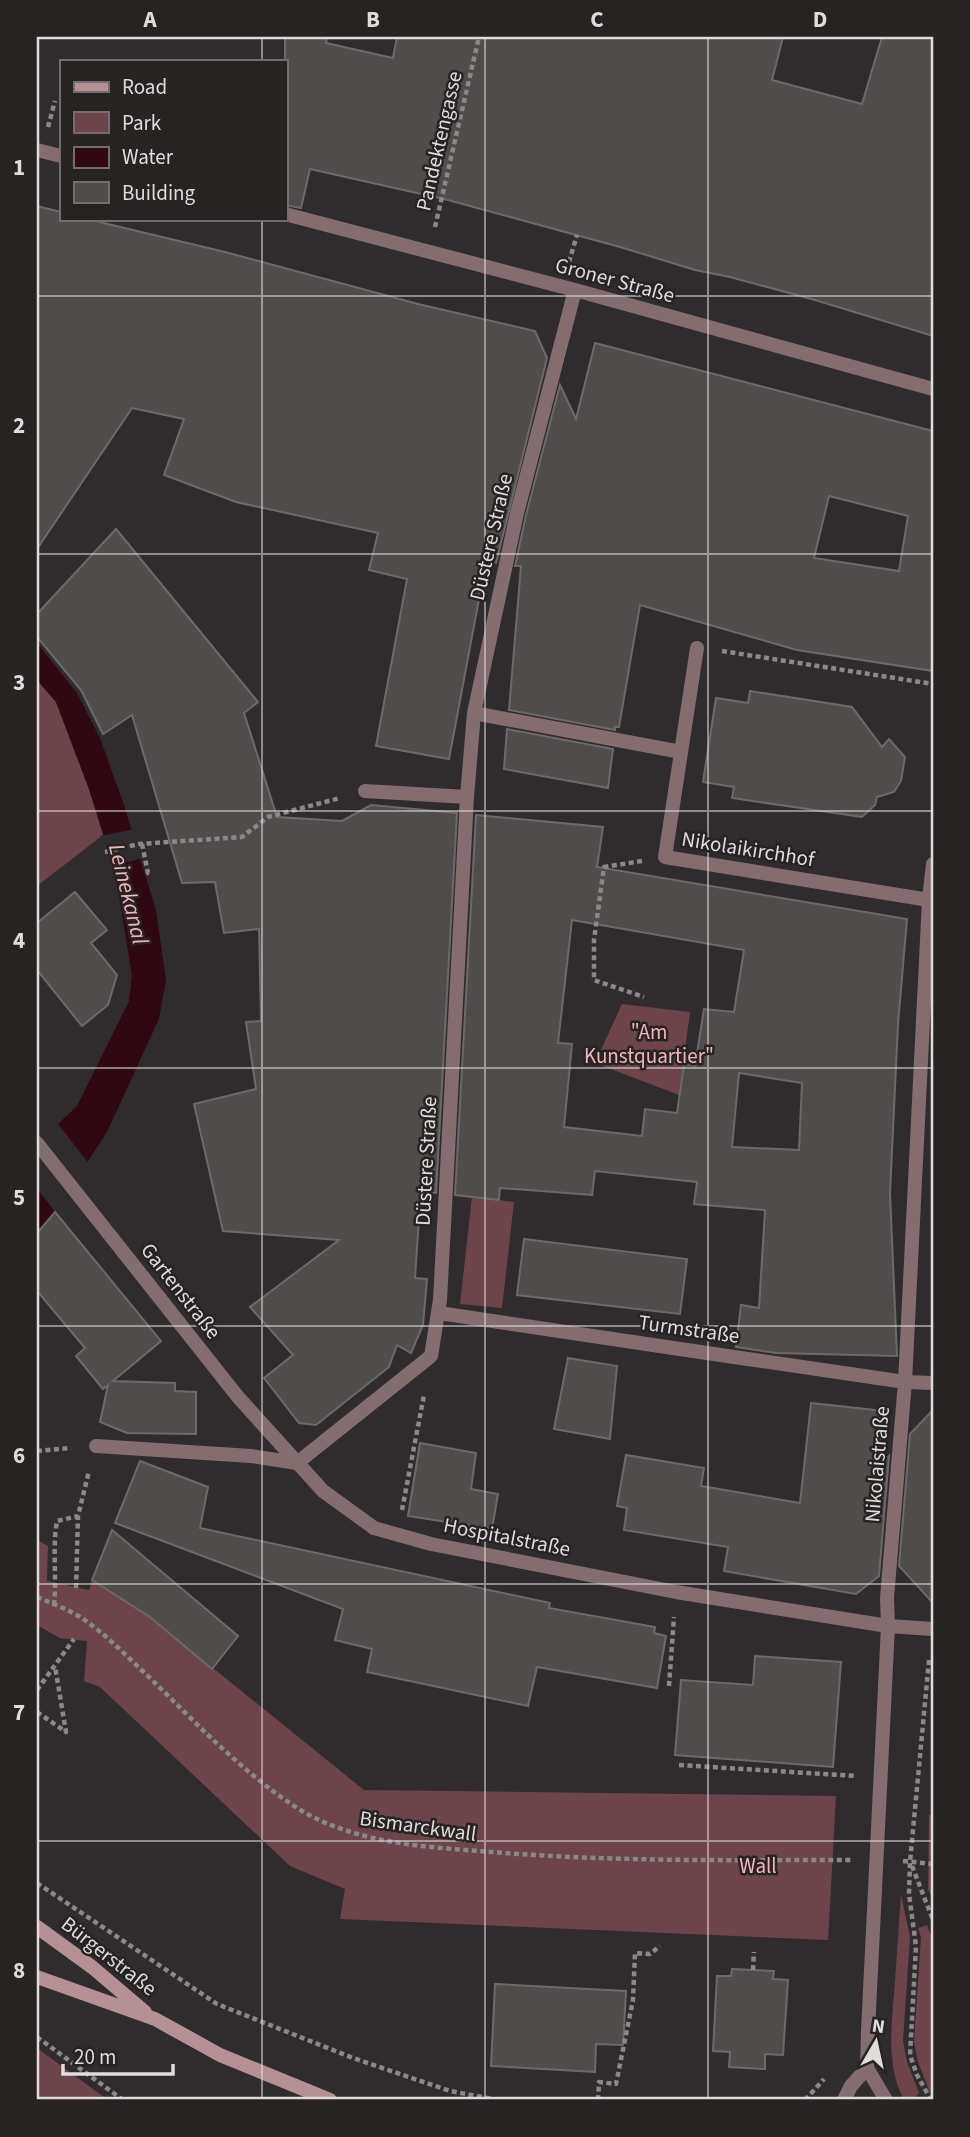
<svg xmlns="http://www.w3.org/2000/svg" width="970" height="2137" viewBox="0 0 970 2137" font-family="'Source Sans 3',sans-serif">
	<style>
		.green { fill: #6c4449 }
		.water { fill: #300811 }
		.pier { fill: #302c2d }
		.building { fill: #504c4c; stroke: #6e6969; stroke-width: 2; fill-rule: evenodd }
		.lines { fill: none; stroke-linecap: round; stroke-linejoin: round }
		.path { stroke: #8b8888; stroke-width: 4.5; stroke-dasharray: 5 3.5; stroke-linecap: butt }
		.pedestrian { stroke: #846d6f; stroke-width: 14 }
		.minor { stroke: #846d6f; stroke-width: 14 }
		.secondary { stroke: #b59094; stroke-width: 14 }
		.grid { fill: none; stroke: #dfdcdc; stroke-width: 2; stroke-opacity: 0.55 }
		.labels { text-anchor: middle; stroke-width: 5; stroke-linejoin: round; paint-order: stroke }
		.street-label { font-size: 21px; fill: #dfdcdc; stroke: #272323 }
		.park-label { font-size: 21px; fill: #f5b4bc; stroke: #272323 }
		.water-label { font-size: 23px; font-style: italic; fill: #f6b5bc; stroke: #272323 }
		.neatline { fill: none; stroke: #dfdcdc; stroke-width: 2.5 }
		.grid-label { font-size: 23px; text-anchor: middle; font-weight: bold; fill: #dfdcdc }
	</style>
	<rect width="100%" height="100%" fill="#302c2d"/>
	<!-- green -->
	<path class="green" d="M37 680 56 702 89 789 103 835 37 886Z
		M622 1004 690 1012 679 1095 595 1063Z
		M472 1197 514 1202 502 1308 460 1304Z
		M37 1540 48 1546 47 1581 89 1590 92 1580 150 1617 364 1790 836 1796 828 1940 340 1919 345 1889 290 1866 100 1687 84 1681 87 1641 60 1638 37 1625Z
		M929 1815H933V1900L928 1889Z
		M901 1894 910 1937 903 2041 907 2062 919 2093 912 2100H904C885 2064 892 2021 895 1982 897 1952 899 1923 901 1894Z
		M927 1925 933 1941V2097L930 2093 918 2062 914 2042 921 1937 918 1928Z
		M37 2048 108 2100H37Z"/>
	<!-- water -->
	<path class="water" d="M37 643 77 693 100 738 124 805 156 910 166 980 159 1019 107 1132 55 1212 37 1233V1151L58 1124 77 1106 129 1001 132 975 115 872 89 789 56 702 37 680Z"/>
	<!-- pier -->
	<path class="pier" d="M135 829 142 858 110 867 100 836Z
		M58 1124 90 1165 64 1205 55 1212 37 1188V1145L46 1133Z"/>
	<!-- building -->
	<path class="building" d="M285 37H327L326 43 393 58 397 37H783L772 80 862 104 882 37H933V336L815 300 730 277 695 270 620 247 448 200 310 169 301 208 285 205Z
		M37 206 61 212V219H87L225 252 418 304 535 331 547 358 496 563 486 562 449 759 376 746 407 579 369 570 378 533 236 502 164 475 184 419 132 408 37 549Z
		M595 343 933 431V671L797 650 640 605 619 727H615V730L509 710 521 566H515L526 515 560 385 576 419ZM829 496 908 516 899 571 814 558Z
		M116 529 258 702 244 713 277 817 342 821 371 805 457 813 436 1193 421 1192 418 1233 415 1278 427 1279 423 1325 411 1353 397 1345 389 1367 316 1425 299 1423 264 1378 293 1355 250 1307 339 1240 223 1231 194 1104 256 1089 246 1022 261 1021 259 929 224 933 215 882 182 883 132 715 103 734 81 690 37 637V614Z
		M750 691 852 707 882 747 889 739 905 757 901 781 894 792 877 797 875 805 862 817 732 798 734 787 703 782 716 698 748 703Z
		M507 729 613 749 608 788 504 769Z
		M476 815 603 827 597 867 907 919 898 1024 890 1193 897 1356 776 1353 736 1347 741 1305 759 1308 765 1210 694 1204 697 1182 595 1171 592 1195 500 1188 499 1200 455 1195ZM572 920 744 950 734 1012 704 1009 695 1066 684 1064 677 1113 645 1109 642 1136 564 1127 572 1044 558 1043ZM739 1073 802 1083 799 1150 732 1147Z
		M75 892 107 930 91 943 117 975 108 1005 82 1026 37 970V923Z
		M55 1212 161 1341 113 1381 175 1383V1391L196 1392V1434L127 1433 100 1422 108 1385 103 1389 76 1356 85 1348 37 1291V1233Z
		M524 1239 687 1259 680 1314 517 1295Z
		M568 1358 617 1366 610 1439 554 1429Z
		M811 1403 884 1411 877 1468 889 1456 879 1576 856 1594 724 1571 728 1547 624 1530 627 1508 617 1506 626 1455 704 1468 701 1486 800 1503Z
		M933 1410V1603L899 1566 910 1434Z
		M420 1443 476 1453 471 1489 498 1494 492 1529 408 1516Z
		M140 1461 208 1487 200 1528 550 1603 549 1608 655 1627 654 1633 666 1636 657 1688 537 1667 528 1706 367 1672 372 1649 335 1640 343 1609 115 1523Z
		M112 1530 238 1636 212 1669 150 1617 92 1580Z
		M755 1656 841 1662 833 1767 675 1755 681 1680 753 1685Z
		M732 1969 774 1971 773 1979 788 1980 783 2055 765 2054V2069L729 2067 730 2052 713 2051 717 1976H731Z
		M495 1984 626 1991 623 2045 596 2044 595 2072 491 2066Z"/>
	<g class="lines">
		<!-- path -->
		<path class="path" d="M48 127 55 101
			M435 227 479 37
			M569 262 577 235
			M722 651 933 684
			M142 844 148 873 151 872
			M105 852 139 844 242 837 268 817 340 798
			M642 861 604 867 594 940V980L644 997
			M37 1451 71 1448
			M402 1510 424 1395
			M76 1588 78 1516 89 1471
			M37 1597C51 1603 67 1609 80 1617 105 1633 126 1656 148 1676 194 1721 240 1770 294 1806 352 1844 426 1847 493 1852 612 1862 732 1860 852 1860
			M54 1605C57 1577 52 1549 57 1521L78 1516
			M929 1660 910 1862 909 1894 916 1946 910 2055 917 2075 931 2100
			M669 1686 674 1617
			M37 1690 74 1639
			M37 1712 66 1732 55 1666
			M679 1765 856 1776
			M903 1861 933 1864
			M912 1866 933 1920
			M37 1883 217 2004 353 2058 450 2091 498 2100
			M753 1970 754 1952
			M37 2037 123 2100
			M598 2100 599 2082 616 2084 633 2000 635 1953 650 1954 660 1946
			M805 2100 824 2079"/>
		<!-- pedestrian -->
		<path class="pedestrian" d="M37 150 61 156
			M285 214 575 290 933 389
			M697 648 665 857 929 900
			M474 713 681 752
			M365 791 467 797
			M439 1313 673 1348
			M905 1382 929 900 933 864
			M297 1463 431 1356 440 1300 467 797 474 713 517 513 575 290"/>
		<!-- minor -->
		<path class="minor" d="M37 1143 238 1397 323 1491 374 1528 431 1544 676 1592 888 1626 933 1629
			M673 1348 905 1382 933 1383
			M96 1446 251 1456 297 1463
			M844 2100 851 2086 867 2068
			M886 2100 867 2068 868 2031 888 1626 887 1598 905 1382"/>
		<!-- secondary -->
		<path class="secondary" d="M37 1927 92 1967 145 2012
			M37 1977 155 2019 220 2055 330 2100"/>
	</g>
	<!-- grid -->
	<path class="grid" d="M262 37V61M485 37V2100M708 37V2100M262 219V2100M37 296H933M37 554H933M37 811H933M37 1068H933M37 1326H933M37 1584H933M37 1841H933"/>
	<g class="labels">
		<!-- street labels -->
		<g class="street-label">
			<text transform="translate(439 141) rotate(-77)" y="7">Pandektengasse</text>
			<text transform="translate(615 280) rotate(15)" y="7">Groner Straße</text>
			<text transform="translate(491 537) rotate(-77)" y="7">Düstere Straße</text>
			<text transform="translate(748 849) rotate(9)" y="7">Nikolaikirchhof</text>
			<text transform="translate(426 1161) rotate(-87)" y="7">Düstere Straße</text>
			<text transform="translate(181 1291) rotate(52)" y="7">Gartenstraße</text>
			<text transform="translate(689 1329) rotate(8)" y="7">Turmstraße</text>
			<text transform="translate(877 1464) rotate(-85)" y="7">Nikolaistraße</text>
			<text transform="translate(507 1537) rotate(11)" y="7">Hospitalstraße</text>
			<text transform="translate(418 1826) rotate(8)" y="7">Bismarckwall</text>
			<text transform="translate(109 1956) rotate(38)" y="7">Bürgerstraße</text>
		</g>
		<!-- park labels -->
		<g class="park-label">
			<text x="649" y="1039">"Am<tspan x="649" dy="24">Kunstquartier"</tspan></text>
			<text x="758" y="1873">Wall</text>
		</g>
		<!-- water labels -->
		<g class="water-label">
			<text transform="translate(129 894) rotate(76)" y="8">Leinekanal</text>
		</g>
	</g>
	<!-- border -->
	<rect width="970" height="2137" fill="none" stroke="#272323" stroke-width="77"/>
	<!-- legend -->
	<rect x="60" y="60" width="228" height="161" fill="#272323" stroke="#716d6d" stroke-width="2"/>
	<rect x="74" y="82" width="35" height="10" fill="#b59094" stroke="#716d6d" stroke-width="2"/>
	<text x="122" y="94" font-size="21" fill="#dfdcdc">Road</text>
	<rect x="74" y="112" width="35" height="21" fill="#6c4449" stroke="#716d6d" stroke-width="2"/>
	<text x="122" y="130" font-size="21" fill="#dfdcdc">Park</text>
	<rect x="74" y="147" width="35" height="21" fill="#300811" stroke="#716d6d" stroke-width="2"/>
	<text x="122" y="164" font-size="21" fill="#dfdcdc">Water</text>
	<rect x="74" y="182" width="35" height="21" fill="#504c4c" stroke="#716d6d" stroke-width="2"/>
	<text x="122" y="200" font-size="21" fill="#dfdcdc">Building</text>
	<!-- north arrow -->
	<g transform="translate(876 2042) rotate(9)" stroke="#272323" stroke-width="5" paint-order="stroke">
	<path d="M0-5L12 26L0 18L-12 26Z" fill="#dfdcdc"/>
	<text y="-10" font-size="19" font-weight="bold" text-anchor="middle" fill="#dfdcdc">N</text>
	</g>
	<!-- scale -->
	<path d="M63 2064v10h110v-10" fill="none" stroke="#dfdcdc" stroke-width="3.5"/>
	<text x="74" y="2064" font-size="21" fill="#dfdcdc" stroke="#272323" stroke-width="5" paint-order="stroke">20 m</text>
	<rect x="38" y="38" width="894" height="2060" class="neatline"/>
	<g class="grid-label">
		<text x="150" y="27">A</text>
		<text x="373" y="27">B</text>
		<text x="597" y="27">C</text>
		<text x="820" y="27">D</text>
		<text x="19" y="175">1</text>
		<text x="19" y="433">2</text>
		<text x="19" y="690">3</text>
		<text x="19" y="948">4</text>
		<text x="19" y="1205">5</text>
		<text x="19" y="1463">6</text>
		<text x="19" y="1720">7</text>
		<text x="19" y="1978">8</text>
	</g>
</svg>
